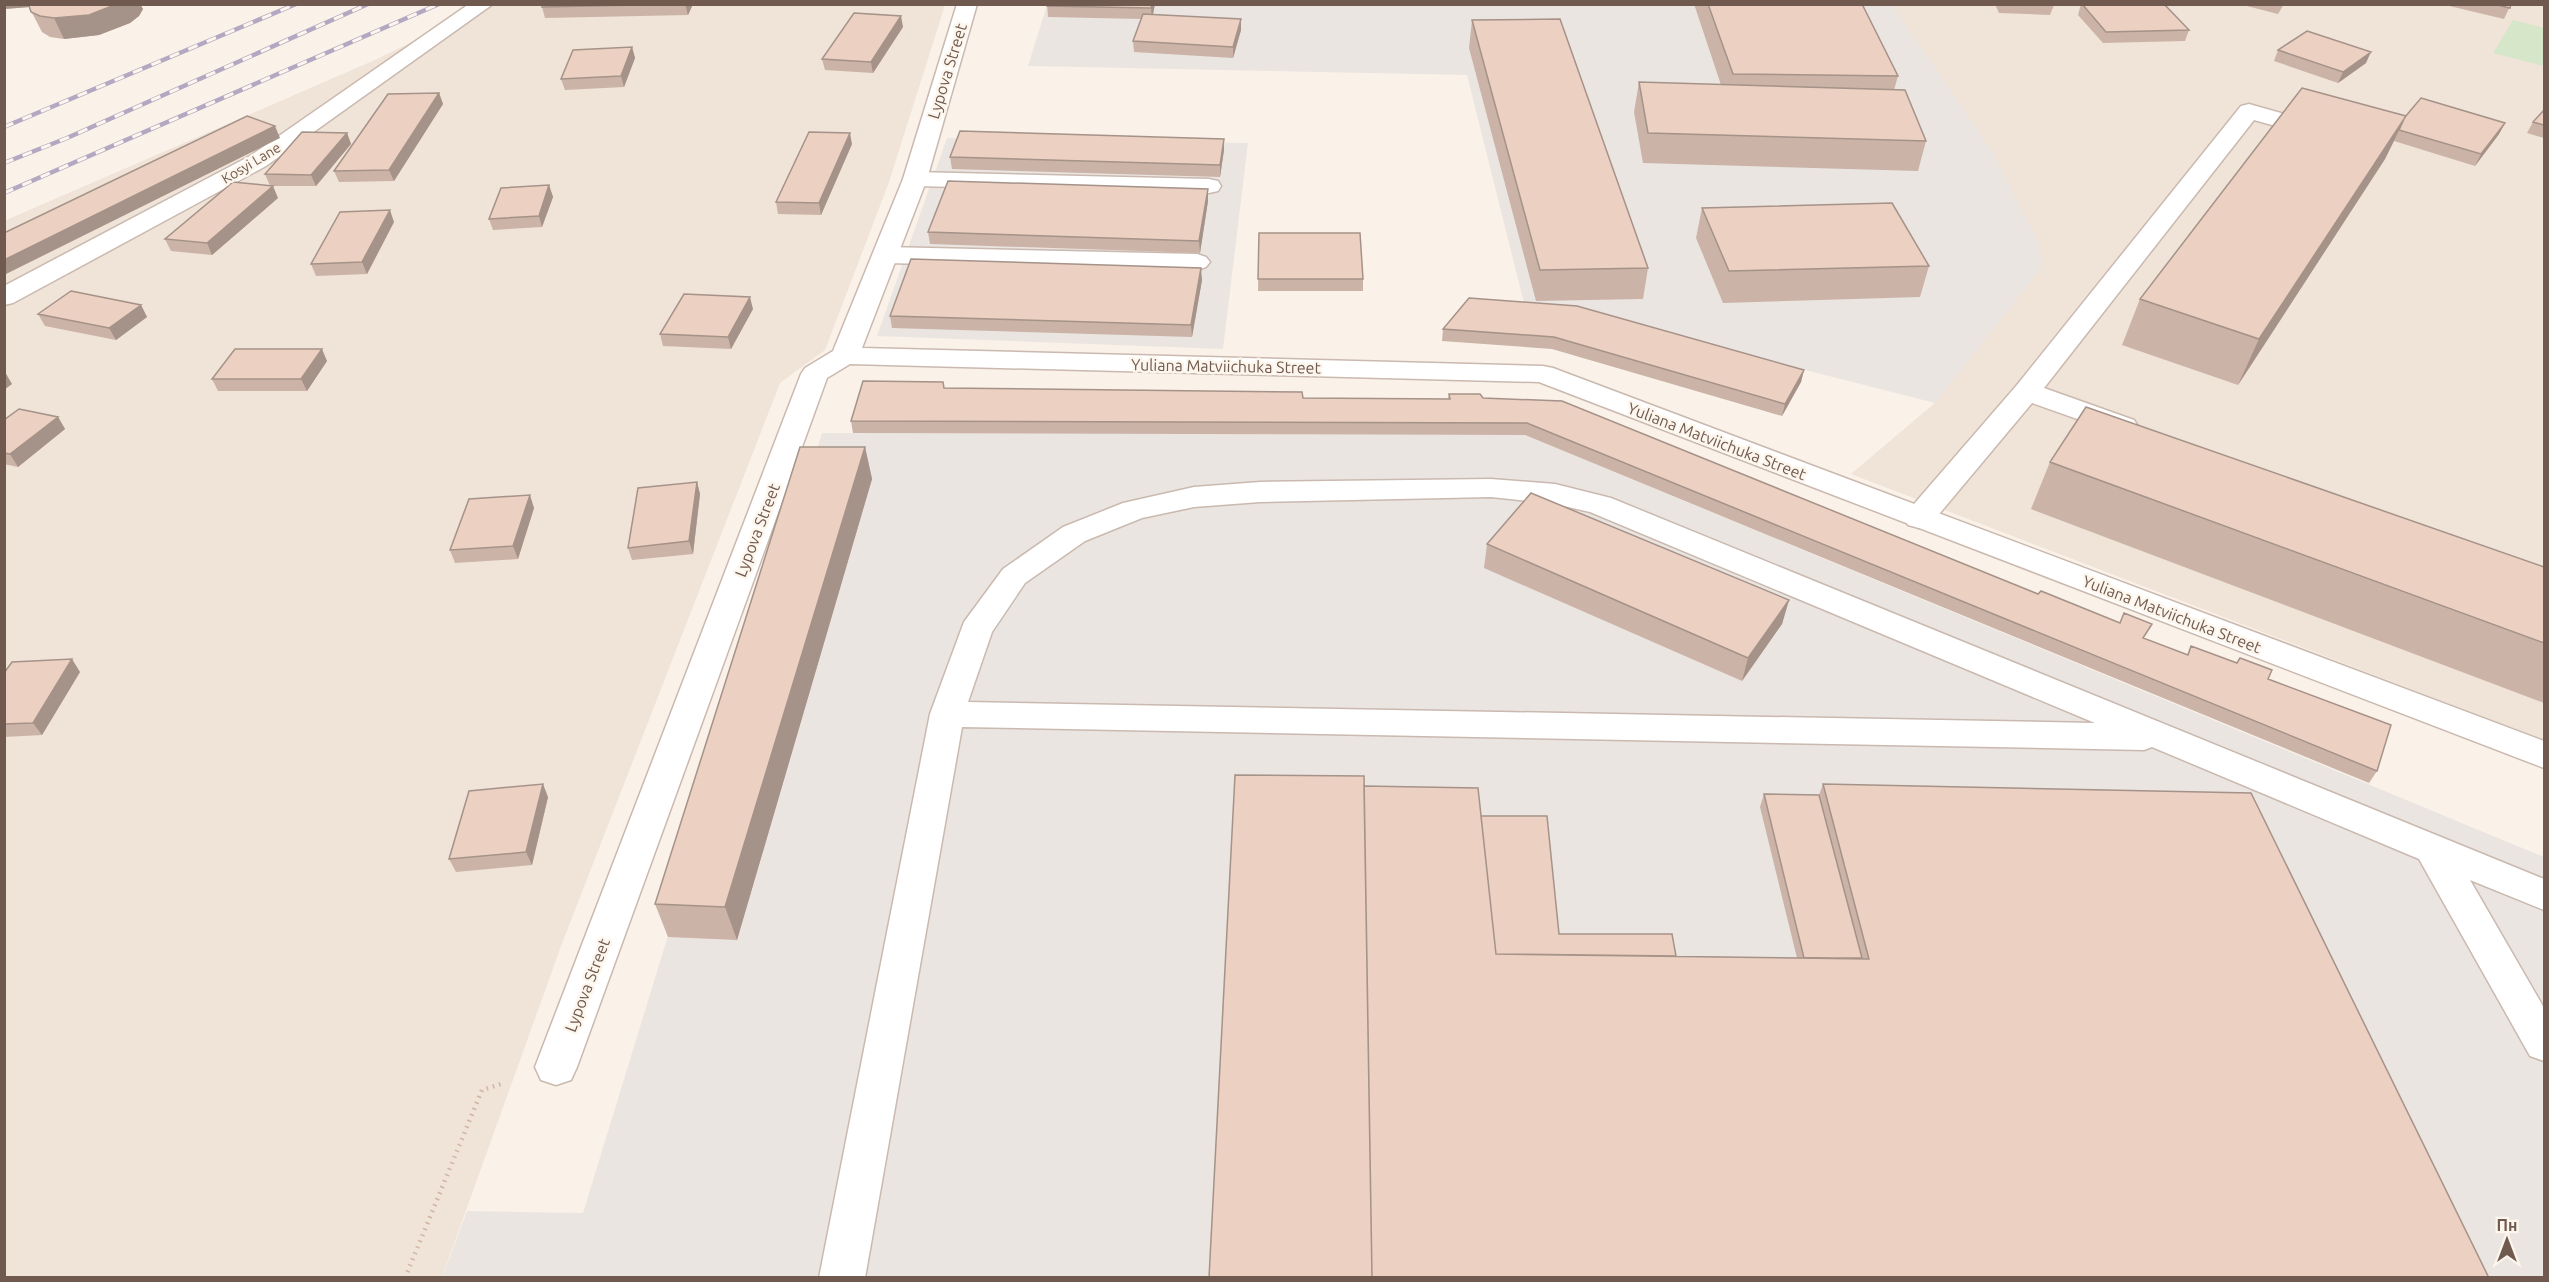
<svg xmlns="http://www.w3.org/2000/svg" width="2549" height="1282" viewBox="0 0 2549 1282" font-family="Ubuntu,sans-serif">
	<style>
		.residential { fill: #f0e3d7 }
		.industrial { fill: #ebe5e1 }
		.green { fill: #d6e6c8 }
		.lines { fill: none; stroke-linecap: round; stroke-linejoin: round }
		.service-casing { stroke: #cab9af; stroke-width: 3 }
		.minor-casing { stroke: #cab9af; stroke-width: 3 }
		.path { stroke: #d0b4a6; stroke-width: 4.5; stroke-dasharray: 1.5 5; stroke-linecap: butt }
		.service { fill: #fff; fill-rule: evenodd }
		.minor { fill: #fff; fill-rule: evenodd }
		.rail-casing { stroke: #b4a7c2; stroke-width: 4.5 }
		.rail { stroke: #fdf6ed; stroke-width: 3; stroke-dasharray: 10; stroke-linecap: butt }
		.wall { fill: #cbb3a7 }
		.shaded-wall { fill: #a59288 }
		.building { fill: #ecd0c2; stroke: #a59288; stroke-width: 1.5 }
		.labels { text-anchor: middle; stroke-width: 5; stroke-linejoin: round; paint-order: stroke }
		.far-street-label { font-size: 14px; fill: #70594f; stroke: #fdf6ed }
		.street-label { font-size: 16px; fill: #70594f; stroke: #fdf6ed }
	</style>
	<rect width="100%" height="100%" fill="#faf1e8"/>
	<!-- residential -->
	<path class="residential" d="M488 5H945L889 182 825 350 780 383 561 946 442 1277H5L4 221 375 60Z
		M1892 5H2544V740L1851 474 1935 403 1994 155Z"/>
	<!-- industrial -->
	<path class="industrial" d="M1047 5H1892L1994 155 2039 244 2042 267 1935 403 1680 338 1525 307 1467 75 1028 66Z
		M947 138 1248 143 1223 349 877 336Z
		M822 433 1525 435 2544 857V1277L442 1278 467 1211 583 1213Z"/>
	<!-- green -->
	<path class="green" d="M2513 20 2544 28V66L2493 53Z"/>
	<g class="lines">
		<defs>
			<path id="service" d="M2249 104 2327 126 2331 131 2327 136 2319 138 2254 120 2044 388 2134 420 2138 426 2134 432 2124 435 2114 432 2032 403 1930 525 1919 528 1908 525 1904 518 1908 511 2017 385 2241 106Z
				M915 172 1209 179 1218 181 1221 186 1218 191 1209 193 915 186 907 184 903 179 907 174Z
				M886 247 1197 254 1206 257 1210 262 1206 267 1197 270 886 263 877 260 873 255 877 250Z
				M1491 479 1555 484 1611 498 2544 879V910L2470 880 2544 1008V1061L2530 1056 2419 859 2152 747 2144 750 962 727 865 1278H819L930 714 964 622 1003 569 1063 527 1123 503 1194 487 1260 482ZM1491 497 1555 504 1590 512 2095 723 968 702 992 632 1025 583 1085 541 1142 518 1194 507 1260 502Z"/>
			<path id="minor" d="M469 4H493L266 166 13 303 4 305V286L250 156Z
				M957 4H977L927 179 862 348 1543 366 1553 368 2544 741V768L1539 382 850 364 827 378 577 1067 571 1080 556 1085 541 1080 535 1067 801 374 805 368 833 351 903 179Z"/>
		</defs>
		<!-- service casing -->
		<use href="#service" class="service-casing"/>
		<!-- minor casing -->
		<use href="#minor" class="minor-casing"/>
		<!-- path -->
		<path class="path" d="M405 1278 482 1090 504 1083"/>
		<!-- service -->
		<use href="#service" class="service"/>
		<!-- minor -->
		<use href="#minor" class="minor"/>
		<defs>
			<path id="rail" d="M4 127 296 4
				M4 163 67 138 368 4
				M4 193 439 4"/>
		</defs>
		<!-- rail casing -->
		<use href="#rail" class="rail-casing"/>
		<!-- rail -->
		<use href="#rail" class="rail"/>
	</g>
	<!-- wall -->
	<path class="wall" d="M4 4H140L143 9 139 16 130 23 99 35 64 39 50 37 42 32 29 7 4 9Z
		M693 4 688 15 545 18 542 7Z
		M1047 4H1155L1153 14 1241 30 1233 58 1134 52 1133 41 1142 19 1048 17Z
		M1694 4H1862L1898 76 1894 90 1926 141 1918 171 1643 163 1634 112 1639 82 1721 85Z
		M1995 4 2054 5 2050 15 1999 13Z
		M2081 4 2189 30 2185 41 2103 43 2078 15Z
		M2239 4H2284L2278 14Z
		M2441 4H2511L2504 19Z
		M1472 20 1648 268 1643 299 1536 301 1469 48Z
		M903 27 873 73 825 70 822 59Z
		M632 47 635 58 624 87 565 90 561 79Z
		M2278 50 2366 63 2338 83 2274 61Z
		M439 93 443 104 394 181 339 182 334 171Z
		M2544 110V138L2527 133 2533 122Z
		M2406 116 2505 123 2499 134 2475 166 2394 141 2385 159 2238 385 2122 345 2140 299Z
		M347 133 351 144 316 186H270L265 174Z
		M1224 139V150L1220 177 952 169 950 157Z
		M852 144 821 215 778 214 776 202Z
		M549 185 553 197 542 227 493 230 489 219Z
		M1208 189V201L1200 253 930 244 928 232Z
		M278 198 212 255 171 251 165 239Z
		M1702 208 1929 266 1920 297 1723 303 1696 238Z
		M394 222 367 274 316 276 311 264Z
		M1259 233 1363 279V291H1258Z
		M1202 280 1192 337 892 328 890 316Z
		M1469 298 1804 370 1801 382 1782 416 1552 349 1442 341 1443 329Z
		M141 305 147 317 116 340 45 326 38 314Z
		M753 309 731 349 663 346 660 334Z
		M327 361 307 391H218L212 379Z
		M944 388 1303 398 1448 399 1449 394 1483 398 2187 655 2191 646 2268 679 2377 771 2369 783 1525 435 853 433 851 421Z
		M58 417 65 429 18 467 4 464V420Z
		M865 447 872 479 737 940 668 937 655 904Z
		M2050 462 2544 567V703L2031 509Z
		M697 482 700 494 693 554 632 560 628 548Z
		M534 508 518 559 455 563 450 550Z
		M1487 544 1789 600 1782 624 1742 681 1484 568Z
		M80 672 42 735 4 737V673Z
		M1823 784 2251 793 1209 1278 1364 786 1481 816 1559 934 1676 956 1797 958 1760 807 1764 794 1819 795Z
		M548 797 532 865 456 872 449 859Z"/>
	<!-- shaded-wall -->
	<path class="shaded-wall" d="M4 4H37L30 7 4 9Z
		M117 4H140L143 9 139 16 130 23 99 35 64 39 54 18Z
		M685 4H693L688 15Z
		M1152 4H1155L1152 19 1151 8Z
		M901 16 903 27 873 73 871 62Z
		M1241 19V30L1233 58V47Z
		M632 47 635 58 624 87 621 76Z
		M2371 52 2366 63 2338 83 2343 72Z
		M439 93 443 104 394 181 389 170Z
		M2406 116 2385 159 2238 385 2259 339Z
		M2505 123 2499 134 2475 166 2481 154Z
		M275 126 280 138 4 275V260Z
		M347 133 351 144 316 186 311 175Z
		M850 133 852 144 821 215 819 203Z
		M1224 139V150L1220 177V165Z
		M549 185 553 197 542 227 539 216Z
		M273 186 278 198 212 255 207 243Z
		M1208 189V201L1200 253 1199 241Z
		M390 210 394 222 367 274 362 262Z
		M1201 268 1202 280 1192 337 1191 325Z
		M750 297 753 309 731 349 728 337Z
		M141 305 147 317 116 340 109 328Z
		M322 349 327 361 307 391 301 379Z
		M1804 370 1801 382 1782 416 1785 404Z
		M5 372 12 384 4 390Z
		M58 417 65 429 18 467 10 454Z
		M865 447 872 479 737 940 725 907Z
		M697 482 700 494 693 554 689 541Z
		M530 495 534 508 518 559 513 546Z
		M1789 600 1782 624 1742 681 1748 658Z
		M72 659 80 672 42 735 33 723Z
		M543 784 548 797 532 865 526 852Z"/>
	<!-- building -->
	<path class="building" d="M30 4H117L89 15 54 18 40 16 31 12 29 6Z
		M543 4H684L542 7Z
		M1047 4H1152L1151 8 1047 6Z
		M1708 4H1862L1898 76 1733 74Z
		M2082 4H2164L2189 30 2106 32Z
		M2493 4H2511L2510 8Z
		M854 13 901 16 871 62 822 59Z
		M1143 14 1241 19 1233 47 1133 41Z
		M1560 19 1648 268 1540 270 1472 20Z
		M2307 31 2371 52 2343 72 2278 50Z
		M632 47 621 76 561 79 573 50Z
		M1639 82 1905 90 1926 141 1648 133Z
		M2302 88 2406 116 2259 339 2140 299Z
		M439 93 389 170 334 171 388 94Z
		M2421 98 2505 123 2481 154 2399 130 2405 117Z
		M2544 110V125L2533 122Z
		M247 116 275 126 4 260V233Z
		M960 131 1224 139 1220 165 950 157Z
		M302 132 347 133 311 175 265 174Z
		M809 132 850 133 819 203 776 202Z
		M948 181 1208 189 1199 241 928 232Z
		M233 182 273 186 207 243 165 239Z
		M549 185 539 216 489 219 501 188Z
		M1892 203 1929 266 1729 271 1702 208Z
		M390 210 362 262 311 264 340 212Z
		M1259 233H1360L1363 279H1258Z
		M911 259 1201 268 1191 325 890 316Z
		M71 291 141 305 109 328 38 314Z
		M684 294 750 297 728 337 660 334Z
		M1469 298 1577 306 1804 370 1785 404 1554 337 1443 329Z
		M235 349H322L301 379H212Z
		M863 381 943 382 944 388 1302 392 1303 398 1450 399 1449 394H1480L1483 398 1562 401 2038 594 2041 591 2120 623 2124 613 2152 624 2143 638 2188 655 2191 646 2237 663 2240 658 2272 670 2268 679 2391 725 2377 771 1527 423 851 421Z
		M2086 407 2544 567V643L2050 462Z
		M19 409 58 417 10 454 4 453V420Z
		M800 447H865L725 907 655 904Z
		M697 482 689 541 628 548 638 488Z
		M1531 493 1789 600 1748 658 1487 544Z
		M530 495 513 546 450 550 469 499Z
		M72 659 33 723 4 724V673L12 662Z
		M1235 775 1364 776 1372 1278H1209Z
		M543 784 526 852 449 859 469 791Z
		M1823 784 2251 793 2489 1278H1372L1364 786 1478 788 1496 954 1869 959Z
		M1764 794 1819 795 1862 958H1804Z
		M1481 816H1547L1559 934H1672L1676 956 1496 954Z"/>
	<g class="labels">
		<!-- far-street labels -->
		<g class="far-street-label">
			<text transform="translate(251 163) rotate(-31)" y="5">Kosyi Lane</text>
		</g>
		<!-- street labels -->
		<g class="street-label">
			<text transform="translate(947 71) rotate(-73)" y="6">Lypova Street</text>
			<text transform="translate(1226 366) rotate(1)" y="6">Yuliana Matviichuka Street</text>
			<text transform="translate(1717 441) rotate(21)" y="6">Yuliana Matviichuka Street</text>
			<text transform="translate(757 530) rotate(-69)" y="6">Lypova Street</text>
			<text transform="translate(2172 614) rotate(21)" y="6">Yuliana Matviichuka Street</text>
			<text transform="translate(587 985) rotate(-69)" y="6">Lypova Street</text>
		</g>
	</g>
	<!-- border -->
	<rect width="2549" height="1282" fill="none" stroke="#70594f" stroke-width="12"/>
	<!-- north arrow -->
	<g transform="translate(2507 1240)" stroke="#fdf6ed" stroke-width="4.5" paint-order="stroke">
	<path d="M0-4.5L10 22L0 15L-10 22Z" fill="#70594f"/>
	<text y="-9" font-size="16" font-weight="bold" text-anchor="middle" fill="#70594f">Пн</text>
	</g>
</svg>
